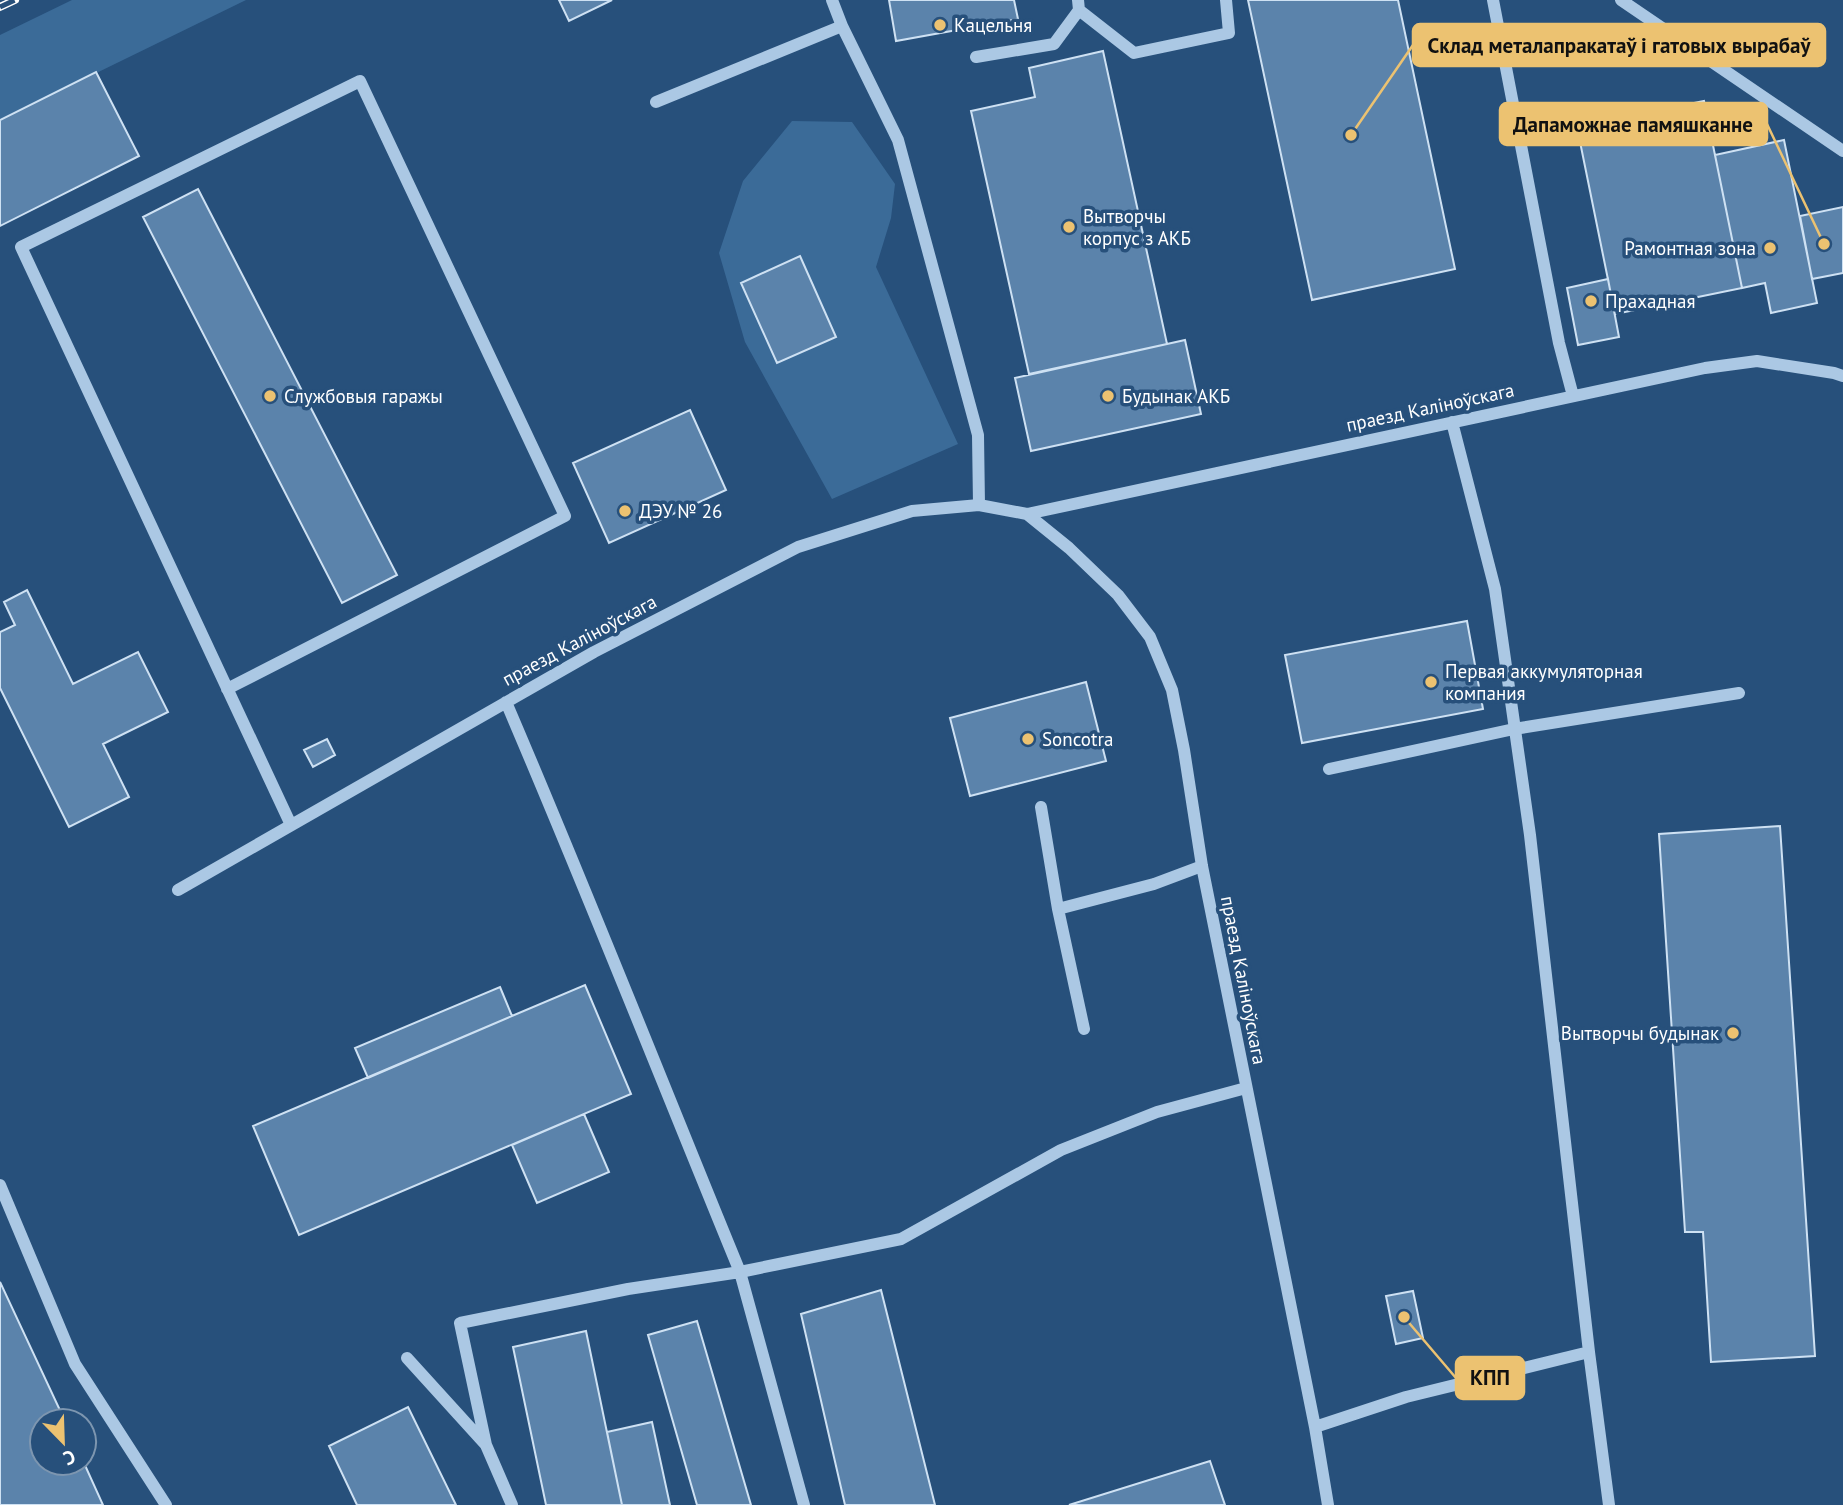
<svg xmlns="http://www.w3.org/2000/svg" width="1843" height="1505" viewBox="0 0 1843 1505" font-family="'PT Sans',sans-serif">
	<style>
		.green { fill: #3b6b98 }
		.building { fill: #5b83ab; stroke: #cee1f3; stroke-width: 2 }
		.lines { fill: none; stroke-linecap: round; stroke-linejoin: round }
		.minor { stroke: #abc8e4; stroke-width: 12 }
		.rail-casing { stroke: #fff; stroke-width: 8 }
		.rail { stroke: #27507b; stroke-width: 5; stroke-dasharray: 16; stroke-linecap: butt }
		.poi-dot { fill: #ecc271; stroke: #27507b; stroke-width: 2.5 }
		.labels { text-anchor: middle; stroke-width: 7; stroke-linejoin: round; paint-order: stroke }
		.poi-label { font-size: 19px; fill: #fff; stroke: #27507b; text-anchor: start }
		.street-label { font-size: 19px; fill: #fff; stroke: #27507b }
		.leader { fill: none; stroke: #ecc271; stroke-width: 2.5 }
		.callout-dot { fill: #ecc271; stroke: #27507b; stroke-width: 2.5 }
		.callout { fill: #ecc271; stroke: #ecc271; stroke-width: 2.5 }
		.callout-label { font-size: 21px; text-anchor: middle; font-weight: bold; fill: #111 }
	</style>
	<rect width="100%" height="100%" fill="#27507b"/>
	<!-- green -->
	<path class="green" d="M72 0H246L0 120V35Z
		M792 121 852 122 895 184 891 218 876 267 958 444 832 499 745 342 719 253 743 181Z"/>
	<!-- building -->
	<path class="building" d="M559 0H612L569 21Z
		M889 0H1014L1018 19 896 41Z
		M1248 0H1398L1455 269 1312 300Z
		M1103 51 1167 344 1029 374 971 111 1035 97 1029 68Z
		M96 72 139 156 0 226V120Z
		M1704 101 1742 288 1615 314 1577 127Z
		M1784 140 1817 303 1771 313 1765 283 1742 288 1715 155Z
		M198 189 397 575 342 603 143 217Z
		M1843 207V273L1812 279 1800 216Z
		M800 256 836 337 777 363 741 283Z
		M1608 279 1619 337 1578 345 1567 288Z
		M1185 340 1201 414 1031 451 1015 378Z
		M690 410 726 490 609 543 573 463Z
		M27 590 73 684 138 652 168 712 103 744 129 797 69 827 0 688V632L15 625 4 602Z
		M1467 621 1483 709 1302 743 1285 655Z
		M1086 682 1106 761 970 796 950 718Z
		M327 739 335 755 313 767 304 750Z
		M1780 826 1815 1356 1711 1362 1703 1232H1685L1659 834Z
		M585 985 631 1094 299 1235 253 1126Z
		M500 987 512 1016 368 1078 355 1048Z
		M584 1114 609 1172 537 1203 512 1145Z
		M0 1282 65 1421H42V1463H84L103 1505H0Z
		M881 1290 935 1505H845L801 1314Z
		M1413 1291 1423 1338 1396 1344 1386 1296Z
		M697 1321 751 1505H697L648 1335Z
		M586 1331 622 1505H546L513 1347Z
		M408 1407 456 1505H357L329 1446Z
		M652 1422 670 1505H622L607 1432Z
		M1210 1461 1225 1505H1069Z"/>
	<g class="lines">
		<!-- minor -->
		<path class="minor" d="M832 0 842 26 898 140 978 435 979 505
			M1078 0 1079 10 1134 53 1229 33 1226 0
			M1493 0 1559 343 1573 396
			M1621 0 1843 151
			M976 57 1054 44 1079 10
			M656 102 842 26
			M1027 514 1069 548 1118 595 1150 637 1172 690 1184 750 1202 866 1315 1427 1328 1505
			M227 689 565 516 360 81 21 247 291 825
			M506 702C587 891 662 1082 740 1272L901 1239 1061 1150 1157 1112 1246 1088
			M1329 769 1514 729 1739 693
			M1041 807 1058 909 1084 1029
			M178 890 594 652 798 547 912 511 979 505 1027 514 1705 368 1757 361 1834 373 1843 376
			M1058 909 1154 884 1202 866
			M0 1185 75 1364 166 1505
			M1589 1352 1609 1505
			M407 1358 486 1445 512 1505
			M1315 1427 1406 1397 1589 1352 1530 835 1495 589 1452 422
			M486 1445 460 1323 628 1289 740 1272 804 1505"/>
		<defs>
			<path id="rail" d="M0 7 15 0"/>
		</defs>
		<!-- rail casing -->
		<use href="#rail" class="rail-casing"/>
		<!-- rail -->
		<use href="#rail" class="rail"/>
	</g>
	<!-- markers -->
	<g class="poi-dot">
		<circle cx="940" cy="25" r="7"/>
		<circle cx="1069" cy="227" r="7"/>
		<circle cx="1770" cy="248" r="7"/>
		<circle cx="1591" cy="301" r="7"/>
		<circle cx="270" cy="396" r="7"/>
		<circle cx="1108" cy="396" r="7"/>
		<circle cx="625" cy="511" r="7"/>
		<circle cx="1431" cy="682" r="7"/>
		<circle cx="1028" cy="739" r="7"/>
		<circle cx="1733" cy="1033" r="7"/>
	</g>
	<g class="labels">
		<!-- poi labels -->
		<g class="poi-label">
			<text x="954" y="32">Кацельня</text>
			<text x="1083" y="223">Вытворчы<tspan x="1083" dy="22">корпус з АКБ</tspan></text>
			<text x="1756" y="255" text-anchor="end">Рамонтная зона</text>
			<text x="1605" y="308">Прахадная</text>
			<text x="284" y="403">Службовыя гаражы</text>
			<text x="1122" y="403">Будынак АКБ</text>
			<text x="639" y="518">ДЭУ № 26</text>
			<text x="1445" y="678">Первая аккумуляторная<tspan x="1445" dy="22">компания</tspan></text>
			<text x="1042" y="746">Soncotra</text>
			<text x="1719" y="1040" text-anchor="end">Вытворчы будынак</text>
		</g>
		<!-- street labels -->
		<g class="street-label">
			<text transform="translate(1430 407) rotate(-12)" y="7">праезд Каліноўскага</text>
			<text transform="translate(579 640) rotate(-28)" y="7">праезд Каліноўскага</text>
			<text transform="translate(1244 980) rotate(79)" y="7">праезд Каліноўскага</text>
		</g>
	</g>
	<!-- callouts -->
	<path class="leader" d="M1351 135L1413 45M1824 244L1767 124M1404 1317L1456 1378"/>
	<g class="callout-dot">
		<circle cx="1351" cy="135" r="7"/>
		<circle cx="1824" cy="244" r="7"/>
		<circle cx="1404" cy="1317" r="7"/>
	</g>
	<g class="callout">
		<rect x="1413" y="24" width="412" height="42" rx="7"/>
		<rect x="1500" y="103" width="267" height="42" rx="7"/>
		<rect x="1456" y="1357" width="68" height="42" rx="7"/>
	</g>
	<g class="callout-label">
		<text x="1619" y="53">Склад металапракатаў і гатовых вырабаў</text>
		<text x="1633" y="132">Дапаможнае памяшканне</text>
		<text x="1490" y="1385">КПП</text>
	</g>
	<!-- north arrow -->
	<g transform="translate(63 1442) rotate(157)"><circle r="33" fill="#27507b" stroke="#7d96b0" stroke-width="2"/>
	<path d="M0-5L12 26L0 18L-12 26Z" fill="#ecc271"/>
	<text y="-10" font-size="19" font-weight="bold" text-anchor="middle" fill="#ffffff">С</text>
	</g>
</svg>
